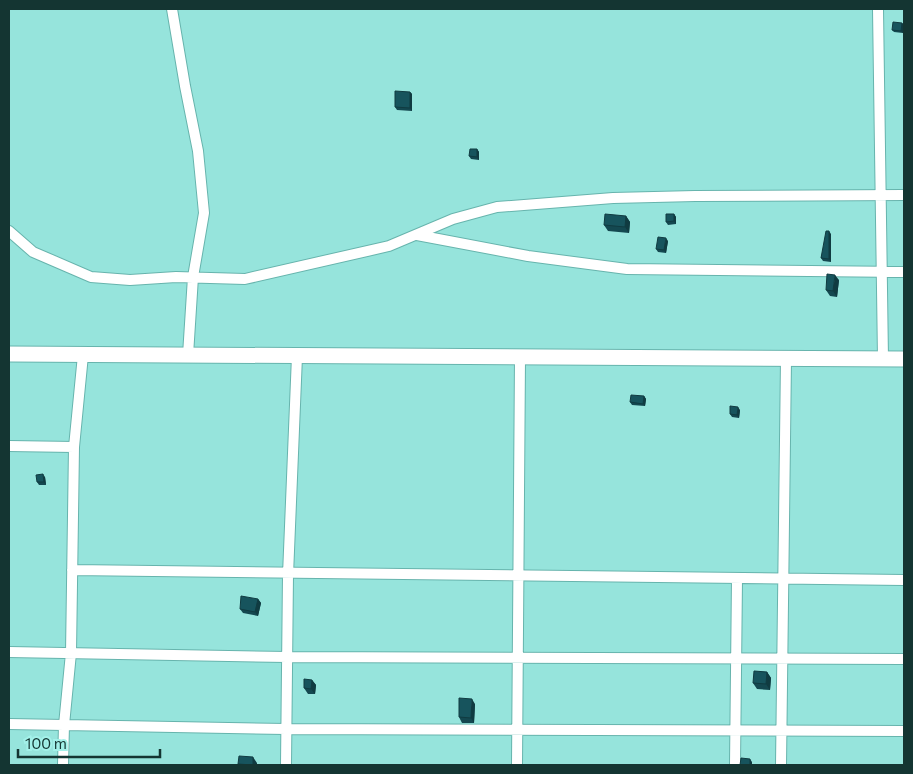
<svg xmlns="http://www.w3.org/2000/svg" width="913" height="774" viewBox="0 0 913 774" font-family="Commissioner,sans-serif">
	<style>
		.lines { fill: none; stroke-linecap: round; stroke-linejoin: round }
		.street-casing { stroke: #67b4ad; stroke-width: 12 }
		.secondary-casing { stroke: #67b4ad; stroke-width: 17 }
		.street { stroke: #fff; stroke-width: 10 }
		.secondary { stroke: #fff; stroke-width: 15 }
		.wall { fill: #144850 }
		.shaded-wall { fill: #103b41 }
		.building { fill: #17545d; stroke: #103b41 }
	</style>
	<rect width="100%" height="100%" fill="#96e4dc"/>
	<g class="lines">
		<defs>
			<path id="street" d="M172 9 185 86 198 151 204 213 193 277 188 355
				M878 9 883 359
				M9 231 33 252 91 277 130 280 176 277 245 279 389 246 453 219 497 207 613 198 695 196 904 195
				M417 235 528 256 627 269 904 272
				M9 446 74 447
				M72 570 904 580
				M9 652 287 657 904 659
				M9 724 286 729 904 731
				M63 765 64 725 71 653 74 447 83 355
				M286 765 288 575 297 356
				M517 765 520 358
				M735 765 737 579
				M781 765 786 359"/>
			<path id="secondary" d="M9 354 904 359"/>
		</defs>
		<!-- street casing -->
		<use href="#street" class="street-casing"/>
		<!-- secondary casing -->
		<use href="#secondary" class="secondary-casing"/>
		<!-- street -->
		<use href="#street" class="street"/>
		<!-- secondary -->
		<use href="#secondary" class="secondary"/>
	</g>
	<!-- wall -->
	<path class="wall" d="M902 23 904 25 903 33 894 32 892 30Z
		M410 92 412 94V111L397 110 395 107Z
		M477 149 479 152V160L471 159 469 156Z
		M674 214 676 217V224L668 225 666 222Z
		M626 216 630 222 629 233 608 231 604 225Z
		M831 234V262L823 261 821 258Z
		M668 241 666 253 658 252 656 249Z
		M839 280 837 297 830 296 826 290Z
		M644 396 646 399 645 406 632 405 630 402Z
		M740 410 739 418 732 417 730 414Z
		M45 477 46 485H39L37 482Z
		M258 599 261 603 258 616 243 613 240 609Z
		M767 672 771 678 770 690 757 689 753 683Z
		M312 680 316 685 315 694H308L304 688Z
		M475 704 474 723H462L459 717Z
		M257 763V765H239L238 764Z"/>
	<!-- shaded-wall -->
	<path class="shaded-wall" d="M902 23 904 25 903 33 901 31Z
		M410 92 412 94V111L410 108Z
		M477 149 479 152V160L477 157Z
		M674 214 676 217V224L674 221Z
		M626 216 630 222 629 233 625 227Z
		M829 231 831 234V262L829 259Z
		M666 238 668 241 666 253 664 250Z
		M835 275 839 280 837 297 833 291Z
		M644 396 646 399 645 406 643 404Z
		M738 407 740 410 739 418 737 415Z
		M43 474 45 477 46 485 44 482Z
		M258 599 261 603 258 616 255 612Z
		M767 672 771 678 770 690 766 684Z
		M312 680 316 685 315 694 311 689Z
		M472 699 475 704 474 723 471 718Z
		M253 757 257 763V765H253Z
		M750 759 752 762V765H750Z"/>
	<!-- building -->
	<path class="building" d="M893 22 902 23 901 31 892 30Z
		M395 91 410 92V108L395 107Z
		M470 149H477V157L469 156Z
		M605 214 626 216 625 227 604 225Z
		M666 214H674V221L666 222Z
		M826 231H829V259L821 258Z
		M658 237 666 238 664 250 656 249Z
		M827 274 835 275 833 291 826 290Z
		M631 395 644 396 643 404 630 402Z
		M730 406 738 407 737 415 730 414Z
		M43 474 44 482H37L36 475Z
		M241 596 258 599 255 612 240 609Z
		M754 671 767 672 766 684 753 683Z
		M304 679 312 680 311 689 304 688Z
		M459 698 472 699 471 718 459 717Z
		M239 756 253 757V765L238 764Z
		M741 758 750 759V765H740Z"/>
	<!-- border -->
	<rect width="913" height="774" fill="none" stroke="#143532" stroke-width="20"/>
	<!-- scale -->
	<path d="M18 749v8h142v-8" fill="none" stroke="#143532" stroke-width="2.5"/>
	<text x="25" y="749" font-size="15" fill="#143532" stroke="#a3f1e9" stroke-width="4" paint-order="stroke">100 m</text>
</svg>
